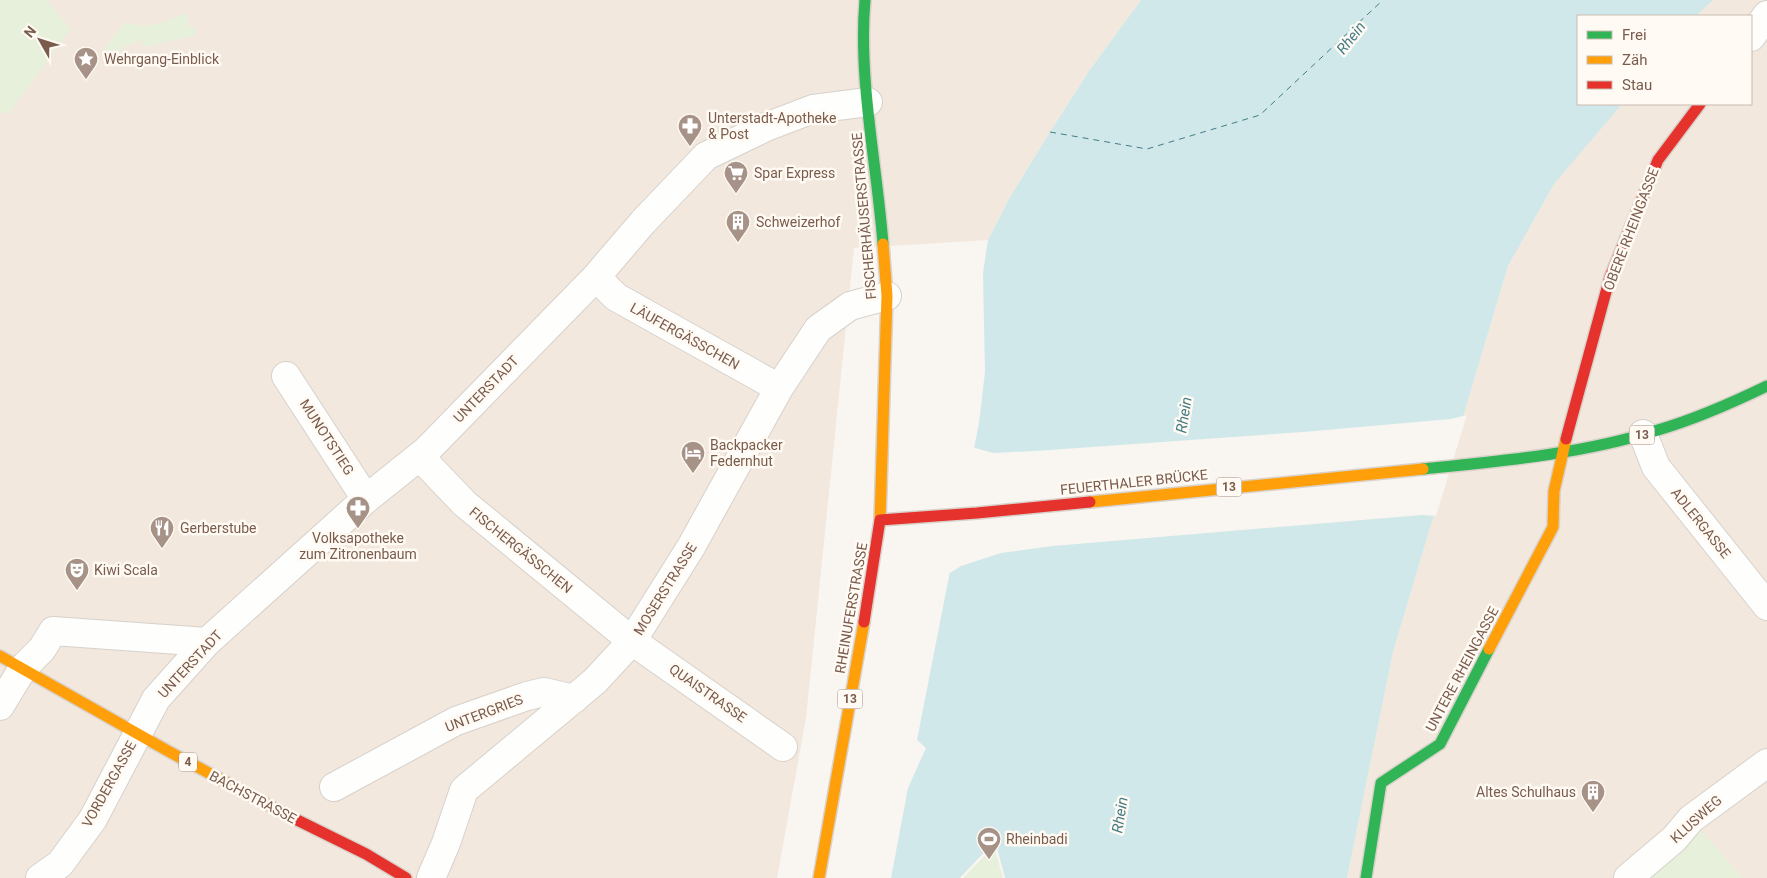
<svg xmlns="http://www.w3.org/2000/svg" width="1767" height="878" viewBox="0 0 1767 878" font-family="Roboto,sans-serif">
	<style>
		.residential { fill: #f2e8de }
		.green { fill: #e7f0db }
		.water { fill: #d0e8ea }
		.pier { fill: #f9f5f0 }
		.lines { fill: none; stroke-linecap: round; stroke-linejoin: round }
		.ferry { stroke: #437c86; stroke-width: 1; stroke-dasharray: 6 5; stroke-linecap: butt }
		.street-casing { stroke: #d7d1cb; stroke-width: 30 }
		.fast-casing { stroke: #d9d2cb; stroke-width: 14 }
		.slow-casing { stroke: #d9d2cb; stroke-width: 14 }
		.jam-casing { stroke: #d9d2cb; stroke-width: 14 }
		.street { stroke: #fefefd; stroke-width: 28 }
		.fast { stroke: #30b455; stroke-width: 11 }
		.slow { stroke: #ff9f0a; stroke-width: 11 }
		.jam { stroke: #e5322d; stroke-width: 11 }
		.labels { text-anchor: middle; stroke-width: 5; stroke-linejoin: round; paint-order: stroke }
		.shield { fill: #fffaf3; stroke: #a28b7f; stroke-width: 1 }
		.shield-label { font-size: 12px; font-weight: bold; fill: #7a5c4d }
		.poi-label { font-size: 14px; fill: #7a5c4d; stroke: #fffaf3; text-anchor: start }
		.street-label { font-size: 14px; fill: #7a5c4d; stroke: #fffaf3 }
		.water-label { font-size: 15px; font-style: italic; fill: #437c86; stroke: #fffaf3 }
	</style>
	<rect width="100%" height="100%" fill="#f9f5f0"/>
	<!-- residential -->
	<path class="residential" d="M0 0H1141L1089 71 1050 132 1010 197 988 240 854 248 806 718 777 878H0Z
		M1713 0H1767V878H1347L1393 652 1508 266 1554 184 1618 104H1751V16H1696Z"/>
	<!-- green -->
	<path class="green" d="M0 0H47L71 29 8 114 0 112Z
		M185 13 188 14V26L195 27 197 35 143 47 141 40 124 47 111 61 101 53 126 22C147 30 166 23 185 13Z
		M1691 819 1743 878H1633Z
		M995 841 1005 878H960Z"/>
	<!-- water -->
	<path class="water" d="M1141 0H1713L1696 16H1578V104H1622L1554 184 1508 266 1393 652 1347 878H1005L995 841 960 878H891L908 788 926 748 917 740 979 423 985 372 983 273 988 240 1010 197 1050 132 1089 71Z"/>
	<!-- pier -->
	<path class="pier" d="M1467 415 1436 516 1422 515 1053 546 1001 553 961 566 947 575 972 447 993 453 1035 451 1303 432 1451 419Z
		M995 841 1005 878H1003L994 846 963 878H960Z"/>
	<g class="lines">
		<!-- ferry -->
		<path class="ferry" d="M1050 132 1147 149 1260 115 1383 0"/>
		<defs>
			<path id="street" d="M1751 37 1767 15
				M596 277 616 297 779 388
				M286 376 366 499
				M1643 434 1656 467 1767 606
				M426 451 422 459 465 504 632 641 783 747
				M0 706 23 668 42 649 53 631 207 642
				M334 787 456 721 527 696 544 692 574 699
				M40 878 60 864 93 819 156 699 207 642 366 499 426 451 596 277 643 222 706 156 766 127 813 109 868 102
				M431 878 446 843 464 790 595 681 632 641 691 547 779 388 818 329 850 306 887 296
				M1628 878 1674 839 1691 819 1767 763"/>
			<path id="fast" d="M865 0C858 79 877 165 883 244
				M1423 469C1502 461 1582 454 1658 430 1696 419 1732 403 1767 386
				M1366 878 1381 783 1440 744 1489 649"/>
			<path id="slow" d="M1090 502 1423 469
				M880 520 887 296 883 244
				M1489 649 1553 527 1554 491 1566 439
				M0 656 168 751 285 814
				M819 878 864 622"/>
			<path id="jam" d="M1566 439 1610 277 1658 160 1700 104
				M864 622 880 520 977 513 1090 502
				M285 814 366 854 406 878"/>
		</defs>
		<!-- street casing -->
		<use href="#street" class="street-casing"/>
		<!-- fast casing -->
		<use href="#fast" class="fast-casing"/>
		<!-- slow casing -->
		<use href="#slow" class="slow-casing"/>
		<!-- jam casing -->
		<use href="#jam" class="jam-casing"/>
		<!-- street -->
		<use href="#street" class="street"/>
		<!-- fast -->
		<use href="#fast" class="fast"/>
		<!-- slow -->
		<use href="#slow" class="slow"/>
		<!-- jam -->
		<use href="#jam" class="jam"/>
	</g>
	<!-- icons -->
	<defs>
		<symbol id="sight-pin" viewBox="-11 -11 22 30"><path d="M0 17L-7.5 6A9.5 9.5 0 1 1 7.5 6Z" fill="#a69286" stroke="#fffaf3"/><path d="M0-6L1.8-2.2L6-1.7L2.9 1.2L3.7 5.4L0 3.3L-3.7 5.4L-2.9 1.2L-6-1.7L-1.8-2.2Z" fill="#fff"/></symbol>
		<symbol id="pharmacy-pin" viewBox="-11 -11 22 30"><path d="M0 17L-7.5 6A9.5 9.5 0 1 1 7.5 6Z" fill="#a69286" stroke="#fffaf3"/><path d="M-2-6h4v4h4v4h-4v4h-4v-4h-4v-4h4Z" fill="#fff"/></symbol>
		<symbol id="supermarket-pin" viewBox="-11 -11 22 30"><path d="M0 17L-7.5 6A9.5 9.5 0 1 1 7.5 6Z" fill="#a69286" stroke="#fffaf3"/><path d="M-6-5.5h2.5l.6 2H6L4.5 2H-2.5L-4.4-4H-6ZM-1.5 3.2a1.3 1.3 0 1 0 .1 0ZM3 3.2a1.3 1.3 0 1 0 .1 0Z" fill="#fff"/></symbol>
		<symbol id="building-pin" viewBox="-11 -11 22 30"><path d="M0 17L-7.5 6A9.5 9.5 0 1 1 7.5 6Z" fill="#a69286" stroke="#fffaf3"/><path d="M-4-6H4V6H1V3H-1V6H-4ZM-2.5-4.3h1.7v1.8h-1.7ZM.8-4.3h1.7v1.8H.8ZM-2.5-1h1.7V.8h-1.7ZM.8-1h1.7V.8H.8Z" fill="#fff"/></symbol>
		<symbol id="hotel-pin" viewBox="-11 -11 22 30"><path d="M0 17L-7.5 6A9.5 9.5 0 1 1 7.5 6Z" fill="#a69286" stroke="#fffaf3"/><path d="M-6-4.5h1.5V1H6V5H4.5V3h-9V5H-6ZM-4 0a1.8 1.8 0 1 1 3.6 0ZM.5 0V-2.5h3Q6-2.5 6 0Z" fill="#fff"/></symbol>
		<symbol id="restaurant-pin" viewBox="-11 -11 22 30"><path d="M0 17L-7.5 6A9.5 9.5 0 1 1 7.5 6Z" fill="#a69286" stroke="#fffaf3"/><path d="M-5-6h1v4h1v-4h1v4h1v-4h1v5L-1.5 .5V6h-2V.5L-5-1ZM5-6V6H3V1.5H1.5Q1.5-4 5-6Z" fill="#fff"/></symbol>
		<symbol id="theatre-pin" viewBox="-11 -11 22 30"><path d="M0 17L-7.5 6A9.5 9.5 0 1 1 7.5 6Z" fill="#a69286" stroke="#fffaf3"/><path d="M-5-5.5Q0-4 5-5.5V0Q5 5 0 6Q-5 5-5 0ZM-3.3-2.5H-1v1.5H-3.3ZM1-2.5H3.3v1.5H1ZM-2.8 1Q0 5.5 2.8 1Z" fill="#fff"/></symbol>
		<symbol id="stadium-pin" viewBox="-11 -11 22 30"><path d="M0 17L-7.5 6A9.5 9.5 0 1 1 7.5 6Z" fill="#a69286" stroke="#fffaf3"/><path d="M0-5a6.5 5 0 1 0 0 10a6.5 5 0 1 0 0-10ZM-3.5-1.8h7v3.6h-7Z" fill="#fff"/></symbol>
	</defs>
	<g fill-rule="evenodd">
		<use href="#sight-pin" x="72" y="45" width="28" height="38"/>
		<use href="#pharmacy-pin" x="676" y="112" width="28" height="38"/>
		<use href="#supermarket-pin" x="722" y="159" width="28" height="38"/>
		<use href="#building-pin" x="724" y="208" width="28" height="38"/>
		<use href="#hotel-pin" x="679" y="439" width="28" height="38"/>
		<use href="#pharmacy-pin" x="344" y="494" width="28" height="38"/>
		<use href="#restaurant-pin" x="148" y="514" width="28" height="38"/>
		<use href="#theatre-pin" x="63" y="556" width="28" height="38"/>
		<use href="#building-pin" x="1579" y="778" width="28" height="38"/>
		<use href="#stadium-pin" x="975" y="825" width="28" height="38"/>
	</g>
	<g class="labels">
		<!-- shield labels -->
		<g class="shield">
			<rect x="1629.5" y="425.5" width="25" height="19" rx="4"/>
			<rect x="1216.5" y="477.5" width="25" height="19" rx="4"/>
			<rect x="837.5" y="689.5" width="25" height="19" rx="4"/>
			<rect x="179" y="752.5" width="18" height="19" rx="4"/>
		</g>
		<g class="shield-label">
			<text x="1642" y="439">13</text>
			<text x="1229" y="491">13</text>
			<text x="850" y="703">13</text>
			<text x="188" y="766">4</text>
		</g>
		<!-- poi labels -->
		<g class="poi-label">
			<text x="104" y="64">Wehrgang-Einblick</text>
			<text x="708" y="123">Unterstadt-Apotheke<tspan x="708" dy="16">&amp; Post</tspan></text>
			<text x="754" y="178">Spar Express</text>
			<text x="756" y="227">Schweizerhof</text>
			<text x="710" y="450">Backpacker<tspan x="710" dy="16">Federnhut</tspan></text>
			<text x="180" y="533">Gerberstube</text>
			<text x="358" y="543" text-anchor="middle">Volksapotheke<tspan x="358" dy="16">zum Zitronenbaum</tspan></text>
			<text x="94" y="575">Kiwi Scala</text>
			<text x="1576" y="797" text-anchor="end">Altes Schulhaus</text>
			<text x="1006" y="844">Rheinbadi</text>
		</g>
		<!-- street labels -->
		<g class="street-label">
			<text transform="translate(864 216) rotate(-95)" y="5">FISCHERHÄUSERSTRASSE</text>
			<text transform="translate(1631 229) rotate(-69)" y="5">OBERE RHEINGASSE</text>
			<text transform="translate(685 336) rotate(29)" y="5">LÄUFERGÄSSCHEN</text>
			<text transform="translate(486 389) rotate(-46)" y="5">UNTERSTADT</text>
			<text transform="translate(327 437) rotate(57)" y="5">MUNOTSTIEG</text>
			<text transform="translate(1134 482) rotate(-6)" y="5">FEUERTHALER BRÜCKE</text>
			<text transform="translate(1701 523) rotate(51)" y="5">ADLERGASSE</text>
			<text transform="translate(521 550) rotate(39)" y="5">FISCHERGÄSSCHEN</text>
			<text transform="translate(665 589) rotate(-58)" y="5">MOSERSTRASSE</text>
			<text transform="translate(851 608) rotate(-80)" y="5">RHEINUFERSTRASSE</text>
			<text transform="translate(190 664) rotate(-47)" y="5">UNTERSTADT</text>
			<text transform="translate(1462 669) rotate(-62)" y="5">UNTERE RHEINGASSE</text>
			<text transform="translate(708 693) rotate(35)" y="5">QUAISTRASSE</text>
			<text transform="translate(484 713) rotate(-21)" y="5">UNTERGRIES</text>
			<text transform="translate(109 784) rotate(-61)" y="5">VORDERGASSE</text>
			<text transform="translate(253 797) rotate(28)" y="5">BACHSTRASSE</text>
			<text transform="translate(1696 819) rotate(-42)" y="5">KLUSWEG</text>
		</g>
		<!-- water labels -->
		<g class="water-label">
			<text transform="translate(1351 38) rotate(-52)" y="5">Rhein</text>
			<text transform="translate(1184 415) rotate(-81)" y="5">Rhein</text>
			<text transform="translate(1120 815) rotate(-81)" y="5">Rhein</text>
		</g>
	</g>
	<!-- legend -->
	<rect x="1577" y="15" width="175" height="90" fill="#fffaf3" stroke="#cabbb1"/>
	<rect x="1587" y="31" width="25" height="8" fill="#30b455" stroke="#cabbb1"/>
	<text x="1622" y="40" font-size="15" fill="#7a5c4d">Frei</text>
	<rect x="1587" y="56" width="25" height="8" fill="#ff9f0a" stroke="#cabbb1"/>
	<text x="1622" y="65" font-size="15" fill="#7a5c4d">Zäh</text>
	<rect x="1587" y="81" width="25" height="8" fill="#e5322d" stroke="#cabbb1"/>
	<text x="1622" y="90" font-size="15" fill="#7a5c4d">Stau</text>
	<!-- north arrow -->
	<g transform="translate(40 40) rotate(309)" stroke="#fffaf3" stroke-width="4" paint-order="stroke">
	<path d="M0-4L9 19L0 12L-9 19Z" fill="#7a5c4d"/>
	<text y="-8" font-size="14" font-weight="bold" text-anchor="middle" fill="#7a5c4d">N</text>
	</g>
</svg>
